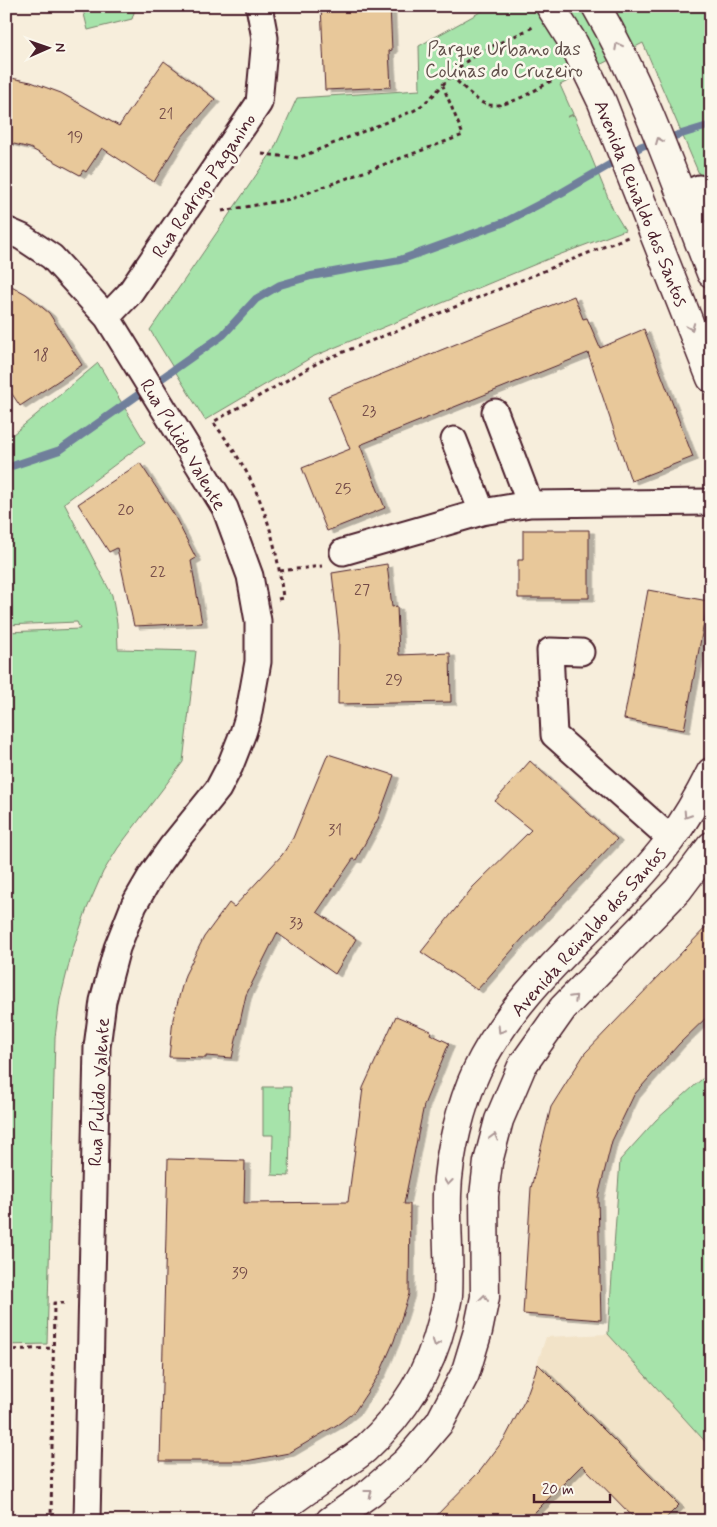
<svg xmlns="http://www.w3.org/2000/svg" width="717" height="1527" viewBox="0 0 717 1527" font-family="Mynerve,sans-serif">
	<style>
		.built { fill: #f2e3c8 }
		.green { fill: #a6e3aa; stroke: #78816a }
		.lines { fill: none; stroke-linecap: round; stroke-linejoin: round }
		.stream { stroke: #6f7f9b; stroke-width: 8 }
		.building { fill: #e8c89a; stroke: #4a1f2b; filter: url(#shadow) }
		.street-casing { stroke: #4a1f2b; stroke-width: 29 }
		.secondary-casing { stroke: #4a1f2b; stroke-width: 31 }
		.path { stroke: #4a1f2b; stroke-width: 3; stroke-dasharray: 4 4; stroke-linecap: butt }
		.street { stroke: #fbf7ec; stroke-width: 25 }
		.secondary { stroke: #fbf7ec; stroke-width: 28 }
		.oneway { stroke: #ab9695 }
		.labels { text-anchor: middle; stroke-width: 5; stroke-linejoin: round; paint-order: stroke }
		.number-label { font-size: 16px; fill: #724947 }
		.park-label { font-size: 19px; fill: #61504b; stroke: #fbf7ec }
		.street-label { font-size: 19px; fill: #4a1f2b; stroke: #fbf7ec }
	</style>
	<defs>
		<filter id="shadow"><feDropShadow dx="5.5" dy="3" stdDeviation="0" flood-color="#0004"/></filter>
	</defs>
	<rect width="100%" height="100%" fill="#f7eedc"/>
	<filter id="ink" filterUnits="userSpaceOnUse"><feTurbulence type="fractalNoise" baseFrequency=".02" numOctaves="2"/><feDisplacementMap in="SourceGraphic" scale="10" xChannelSelector="R" yChannelSelector="G"/><feConvolveMatrix kernelMatrix="1 2 1 2 8 2 1 2 1" color-interpolation-filters="sRGB"/></filter>
	<g filter="url(#ink)">
		<!-- built -->
		<path class="built" d="M608 1334 711 1448V1521H431L480 1471 505 1438 525 1400 546 1337Z"/>
		<!-- green -->
		<path class="green" d="M82 6H136L132 19 88 30Z
			M491 6H711V202L643 43 560 85 573 114 567 117 574 115 613 210 625 230 548 259 312 357 205 420 150 330 274 149 297 98 420 90 419 46Z
			M98 363 145 442 64 503 112 595 117 623 118 649 196 651 183 762 118 848 103 872 86 911 72 952 60 1000 55 1037 47 1344 6 1345V632L80 629 77 622 6 625V428L12 435Z
			M711 1071V1448L608 1334 620 1160 656 1120Z
			M263 1087H291L289 1176 272 1175 273 1135H263Z"/>
		<g class="lines">
			<!-- stream -->
			<path class="stream" d="M6 468 60 450 223 335 256 299 280 285 311 276 400 260 505 222 561 193 642 146 711 125"/>
		</g>
		<!-- building -->
		<path class="building" d="M321 6H390L392 50 389 51 391 87 325 90Z
			M164 61 215 99 180 139 154 182 102 148 86 172 83 170 80 175 30 148 6 142V77L31 82 61 93 119 126Z
			M6 283 26 294 49 313 82 365 20 406 6 385Z
			M574 296 583 319 587 318 600 348 644 329 693 457 631 481 588 353 360 445 385 508 327 531 302 468 350 449 328 396Z
			M140 463 173 513 196 558 191 561 202 623 134 626 117 548 109 552 78 504Z
			M523 530H589V598H518V560H523Z
			M387 564 392 607 397 606 399 655 450 653 451 702 338 704 339 635 332 573Z
			M648 590 708 601 684 730 624 719Z
			M328 754 394 775 378 819 356 860 353 859 317 912 356 939 335 974 277 933 246 995 232 1058 206 1056V1058L169 1057 173 1019 185 975 204 937 229 903 234 907 282 855 293 838Z
			M530 761 617 839 523 938 477 990 421 952 473 887 531 830 495 801Z
			M711 922V1013L679 1044 634 1095 612 1141 598 1197 601 1320 523 1314 531 1188 551 1107 585 1053Z
			M396 1016 431 1031 430 1034 449 1043 424 1105 404 1204H410L409 1294 394 1341 380 1373 355 1411 340 1423 289 1453 246 1461H160L168 1159 245 1161 244 1203 348 1202 363 1088Z
			M538 1364 679 1505 663 1521H637L582 1465 526 1521H431L480 1471 505 1438 525 1400Z"/>
		<g class="lines">
			<defs>
				<path id="street" d="M681 196 699 188 708 208 711 207
					M6 230 22 237 52 257 107 317
					M454 440 482 512 530 504 495 412
					M530 504 711 502
					M343 552 482 512
					M581 652 550 651 554 735 671 839
					M87 1521 97 1047 103 1001 117 948 134 905 152 874 172 846 218 789 230 766 243 733 248 717 258 662V621L250 576 225 508 107 317 129 294 259 103 265 38 259 6"/>
				<path id="secondary" d="M550 6 574 44 602 102 711 378
					M596 6C645 90 676 183 711 273
					M264 1521C286 1505 309 1489 331 1473 342 1465 355 1458 365 1449 402 1415 430 1372 442 1322 444 1313 447 1304 448 1295 450 1262 446 1228 447 1194 448 1156 461 1104 477 1070 522 977 610 920 671 839 686 819 699 796 711 772
					M330 1521 371 1492 406 1462 440 1422 465 1374 478 1331 485 1297 484 1196 488 1162 499 1120 522 1066 563 1008 678 890 711 846"/>
			</defs>
			<!-- street casing -->
			<use href="#street" class="street-casing"/>
			<!-- secondary casing -->
			<use href="#secondary" class="secondary-casing"/>
			<!-- path -->
			<path class="path" d="M451 76C461 84 470 95 481 102 502 115 540 86 560 76
				M262 154 298 158 413 111C435 99 447 76 467 61 487 47 512 38 533 27
				M222 211 291 199 463 135 443 86
				M280 571 322 566
				M278 599 283 598C275 527 257 478 213 422L321 361 628 237
				M6 1350 54 1348
				M51 1521 54 1303H68"/>
			<!-- street -->
			<use href="#street" class="street"/>
			<!-- secondary -->
			<use href="#secondary" class="secondary"/>
		</g>
		<!-- one-way arrows -->
		<defs><path id="oneway-chevron" d="M-2-3.5L2.5 0L-2 3.5" fill="none" stroke-width="1.6" stroke-linecap="round" stroke-linejoin="round" transform="scale(1.25)"/></defs>
		<g class="oneway">
			<use href="#oneway-chevron" transform="translate(618 46) rotate(-118)"/>
			<use href="#oneway-chevron" transform="translate(659 141) rotate(-112)"/>
			<use href="#oneway-chevron" transform="translate(691 327) rotate(69)"/>
			<use href="#oneway-chevron" transform="translate(687 815) rotate(123)"/>
			<use href="#oneway-chevron" transform="translate(574 998) rotate(-45)"/>
			<use href="#oneway-chevron" transform="translate(501 1030) rotate(122)"/>
			<use href="#oneway-chevron" transform="translate(494 1137) rotate(-75)"/>
			<use href="#oneway-chevron" transform="translate(448 1182) rotate(97)"/>
			<use href="#oneway-chevron" transform="translate(484 1298) rotate(-83)"/>
			<use href="#oneway-chevron" transform="translate(436 1343) rotate(109)"/>
			<use href="#oneway-chevron" transform="translate(369 1493) rotate(-37)"/>
		</g>
	</g>
	<g class="labels">
		<!-- number labels -->
		<g class="number-label">
			<text x="166" y="119">21</text>
			<text x="75" y="142">19</text>
			<text x="41" y="360">18</text>
			<text x="369" y="416">23</text>
			<text x="343" y="494">25</text>
			<text x="126" y="515">20</text>
			<text x="158" y="577">22</text>
			<text x="362" y="595">27</text>
			<text x="394" y="685">29</text>
			<text x="335" y="835">31</text>
			<text x="296" y="928">33</text>
			<text x="240" y="1278">39</text>
		</g>
		<!-- park labels -->
		<g class="park-label">
			<text x="504" y="55">Parque Urbano das<tspan x="504" dy="22">Colinas do Cruzeiro</tspan></text>
		</g>
		<!-- street labels -->
		<g class="street-label">
			<text transform="translate(203 185) rotate(-56)" y="7">Rua Rodrigo Paganino</text>
			<text transform="translate(642 203) rotate(68)" y="7">Avenida Reinaldo dos Santos</text>
			<text transform="translate(184 444) rotate(59)" y="7">Rua Pulido Valente</text>
			<text transform="translate(588 931) rotate(-48)" y="7">Avenida Reinaldo dos Santos</text>
			<text transform="translate(98 1092) rotate(-87)" y="7">Rua Pulido Valente</text>
		</g>
	</g>
	<!-- margin -->
	<rect width="717" height="1527" fill="none" stroke="#fbf7ec" stroke-width="25"/>
	<rect x="12" y="12" width="692" height="1502" fill="none" stroke="#4a1f2b" stroke-width="2" filter="url(#ink)"/>
	<!-- north arrow -->
	<g transform="translate(48 48) rotate(88)" stroke="#fbf7ec" stroke-width="4" paint-order="stroke">
	<path d="M0-4L9 19L0 12L-9 19Z" fill="#4a1f2b"/>
	<text y="-8" font-size="14" font-weight="bold" text-anchor="middle" fill="#4a1f2b">N</text>
	</g>
	<!-- scale -->
	<path d="M534 1494v8h76v-8" fill="none" stroke="#4a1f2b" stroke-width="2.5"/>
	<text x="542" y="1494" font-size="15" fill="#4a1f2b" stroke="#fbf7ec" stroke-width="4" paint-order="stroke">20 m</text>
</svg>
